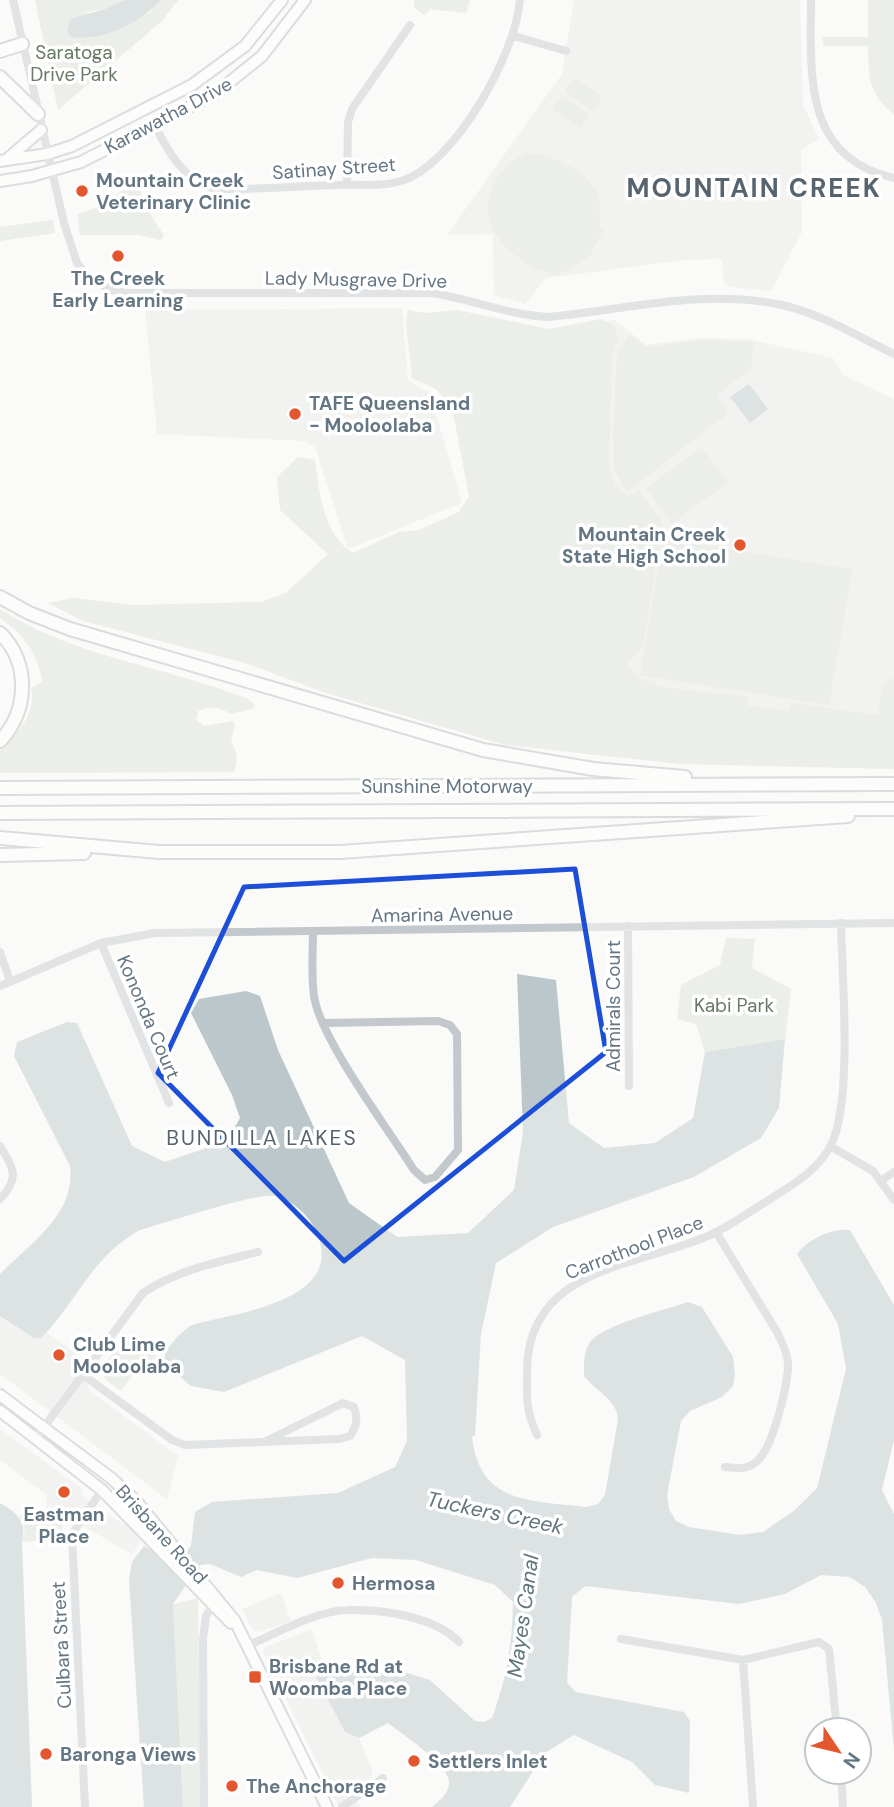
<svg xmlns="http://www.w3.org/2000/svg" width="894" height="1807" viewBox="0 0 894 1807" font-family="'DM Sans',sans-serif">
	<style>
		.built { fill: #e8e9e9 }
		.green { fill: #dadfd7 }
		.water { fill: #bbc7cb }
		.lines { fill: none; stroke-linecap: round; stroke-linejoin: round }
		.major-casing { stroke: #b5babe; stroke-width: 14 }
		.highway-casing { stroke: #b4b9bd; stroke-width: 16 }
		.minor { stroke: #c3c8cc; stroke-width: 8 }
		.major { stroke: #fff; stroke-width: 10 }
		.highway { stroke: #fff; stroke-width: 12 }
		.marked { fill: none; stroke: #1d4ed8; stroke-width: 5; stroke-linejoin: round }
		.poi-dot { fill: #e4572e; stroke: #fff; stroke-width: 2.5 }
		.labels { text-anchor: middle; stroke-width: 7; stroke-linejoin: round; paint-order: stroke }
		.park-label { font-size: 19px; fill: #687a64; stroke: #fff }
		.street-label { font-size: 19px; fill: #657683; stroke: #fff }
		.poi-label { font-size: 19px; font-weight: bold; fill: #657683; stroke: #fff; text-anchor: start }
		.neighbourhood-label { font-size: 21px; letter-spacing: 2px; fill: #57646e; stroke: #fff }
		.water-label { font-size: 21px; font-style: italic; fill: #60757c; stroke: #fff }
		.district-label { font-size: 26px; font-weight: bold; letter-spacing: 2px; fill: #57646e; stroke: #fff }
	</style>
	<rect width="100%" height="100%" fill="#fafaf8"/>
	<!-- built -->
	<path class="built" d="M574 0H800L803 105 819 139 801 150 802 232 771 291 729 287 723 281 722 259 685 260 546 278 525 304 494 295 493 234 447 235 562 74Z
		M402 308 408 380 430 393 462 503 348 549 315 447 305 441 157 434 145 310Z
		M615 320 646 345 699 338 748 339 833 358 843 375 894 399V736L586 691 585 324Z
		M0 1316 34 1338H41L46 1332 82 1358 89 1390 178 1456 167 1499 0 1374Z
		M0 1429 81 1488 83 1496 101 1510 130 1528 141 1542 132 1554 67 1517 63 1521 45 1519 47 1495 0 1460Z
		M281 1593 291 1621 259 1632 253 1630 242 1609Z
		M312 1629 323 1665 316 1677 345 1732 359 1738 373 1772 368 1785 354 1794 360 1807H339L263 1652 264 1648Z"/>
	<!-- green -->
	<path class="green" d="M35 0H125L105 9 82 13H149L161 0H178L162 21 58 110Z
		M414 0H470L466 13 430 9 424 15 414 8Z
		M868 0H894V115C868 92 869 80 868 46H823V37H868Z
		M575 78 602 97 593 111 565 91Z
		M562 95 589 115 580 128 553 109Z
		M529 153C552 155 594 172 599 200 600 208 599 218 600 227L603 231 589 257 556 276C549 270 539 271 531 266 505 251 477 222 491 190 498 172 510 160 529 153Z
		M139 188 154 221 164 235 161 240 138 235H80L77 214 102 206 122 191Z
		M53 220 55 233 0 241V227Z
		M408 310 426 313 457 310 549 329 601 319 613 325 619 338 612 355 609 466 615 485 627 496 639 490 663 523 643 646 627 663 638 678 662 687 749 697 748 706 789 711 791 703 878 715 882 686 894 678V769L680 764 505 745 323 692 245 663 83 621 48 603 72 598 135 605 261 602 286 593 328 554 280 510 277 477 298 457 315 460C319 491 323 535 353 553L399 532 419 530 459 512 469 496 452 407 436 389 412 378 406 324Z
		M629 335 646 347 701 340 753 342 751 369 719 393 718 397 728 413 627 492 614 470 613 434 617 355Z
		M702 447 728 483 672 523 646 488Z
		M663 539 852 569 829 705 640 675Z
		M0 609C73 657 168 667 248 699L255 705 252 709 231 714C219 707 211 705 198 711L196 720 204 726 232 721 235 725 231 742C238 752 238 761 234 772L0 773V750C19 733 36 714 31 688L42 682C39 654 23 634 0 618Z
		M726 938 755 939 752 968 791 989 785 1039 705 1052 696 1024 677 1019 681 985 720 965Z
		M123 1338 146 1354 164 1356 163 1363 135 1372 121 1391 106 1380 101 1370Z
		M19 1515 63 1521 61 1539 22 1542 25 1530Z
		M198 1598 201 1807H183L173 1604Z"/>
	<!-- water -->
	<path class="water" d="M125 0H161C140 23 102 42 70 37L67 30 70 19 105 9Z
		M749 384 768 409 750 423 730 397Z
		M517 974 556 980 569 1123 604 1148 655 1143 693 1118 705 1052 785 1039 779 1108 761 1138 694 1177 553 1227 496 1263 481 1334 475 1436 472 1437C480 1505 531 1500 586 1507L598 1504 605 1495 618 1419C617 1399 595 1391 584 1376 584 1365 583 1354 589 1344 599 1325 666 1310 688 1302L702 1307 733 1357 735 1375 733 1386 722 1397 690 1411 681 1421 667 1495 669 1509 676 1521 689 1527 740 1535 763 1532 795 1510 817 1488 846 1369 838 1324 797 1254C808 1239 832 1228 850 1230L894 1305V1440L882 1490 894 1514V1750L882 1620 876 1603 865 1587 850 1577 821 1575 785 1594 739 1604 585 1586 572 1597 567 1683 576 1692 684 1712 690 1721 689 1793 655 1785 632 1762 574 1735 545 1753 510 1807H432C439 1801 448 1794 449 1785 452 1766 403 1735 388 1723L359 1738 345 1732 316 1677 323 1665 394 1669 430 1680 475 1721 484 1722 492 1718C507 1676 512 1647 513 1602L495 1585 416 1560 372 1558 297 1578 257 1570 241 1577 210 1564 200 1565 173 1604 183 1807H144L129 1580 132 1562 144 1546 175 1563 191 1546 195 1512 212 1502 338 1493 395 1467 407 1441 405 1360 362 1336 224 1392 191 1386 163 1363C165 1348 179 1333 192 1325 238 1312 350 1301 315 1229 309 1216 290 1198 275 1196 254 1193 166 1223 140 1230 89 1259 79 1300 41 1338H34L0 1316V1274C31 1243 76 1214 70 1166L14 1056 17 1042 67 1022 77 1023 132 1146 165 1162 227 1141 240 1118 232 1095 191 1013 199 999 246 991 260 996 278 1050 349 1203 397 1237 468 1233 514 1190 523 1132Z
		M0 1503C17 1513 27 1521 22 1542L32 1807H0Z"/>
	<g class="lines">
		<defs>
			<path id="major" d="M6 160 41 130
				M0 161 47 154 72 146 192 85 245 46 282 0
				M0 181 32 176 81 162 215 94 262 56 305 0
				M0 1395 111 1478 137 1502 235 1621 327 1807
				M0 1411 102 1490 231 1623"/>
			<path id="highway" d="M0 51 22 44
				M0 77 38 114
				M0 597 29 613 70 629 483 750 593 769 685 777
				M0 633C30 662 29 711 0 741
				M0 788 894 784
				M0 813 894 809
				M0 838 159 852H340L848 816
				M0 855 84 853"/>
		</defs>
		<!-- major casing -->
		<use href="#major" class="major-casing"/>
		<!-- highway casing -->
		<use href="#highway" class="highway-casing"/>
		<!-- minor -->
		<path class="minor" d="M13 0 64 223 77 263 88 277 111 290 129 293H432C471 299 508 315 548 317 625 310 704 288 782 305 822 314 857 336 894 354
			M811 0C811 74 802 157 894 178
			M514 36 566 51
			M155 125C168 153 184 179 214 189 255 190 296 186 337 185 358 184 381 187 401 181 455 165 516 53 520 0
			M347 184 348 122 352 109 410 25
			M628 926 629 1086
			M313 931C313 952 311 975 314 996 320 1039 389 1130 414 1170L425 1180 435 1177 458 1150 457 1034 450 1025 438 1021 324 1023
			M101 943 169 1103
			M0 952 10 981
			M0 986 101 943 155 933 894 923
			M0 1146C14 1169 20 1178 0 1199
			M830 1146 873 1171 894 1200
			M882 1180 894 1172
			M716 1232 777 1332C782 1343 789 1355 788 1369 786 1390 773 1449 756 1462 747 1470 736 1468 725 1467
			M83 1375 172 1440 185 1445 340 1439 350 1436C357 1426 358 1418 354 1407L343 1403 266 1441
			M537 1435C525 1408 527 1398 527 1369 529 1270 631 1267 703 1238 727 1229 750 1211 772 1198 794 1184 818 1170 831 1145 853 1101 842 976 841 923
			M36 1438 143 1293C177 1270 218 1262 258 1252
			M621 1639 743 1660 819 1642 829 1649 837 1730
			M247 1646C274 1634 318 1610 348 1610 383 1609 435 1617 459 1642
			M743 1660 753 1807
			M841 1772 843 1807
			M85 1807 72 1534 102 1490
			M204 1807 203 1639 206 1616 214 1602
			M342 1807 383 1778"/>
		<!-- major -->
		<use href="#major" class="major"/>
		<!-- highway -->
		<use href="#highway" class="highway"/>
	</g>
	<!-- marked area -->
	<path d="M0 0H894V1807H0ZM575 869 606 1052 344 1261 158 1073 244 887Z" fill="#fafaf8" fill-opacity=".55" fill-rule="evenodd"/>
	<path class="marked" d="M575 869 606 1052 344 1261 158 1073 244 887Z"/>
	<!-- markers -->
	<g class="poi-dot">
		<circle cx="82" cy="191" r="7"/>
		<circle cx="118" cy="256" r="7"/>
		<circle cx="295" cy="414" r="7"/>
		<circle cx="740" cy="545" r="7"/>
		<circle cx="59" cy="1355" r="7"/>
		<circle cx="64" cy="1492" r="7"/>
		<circle cx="338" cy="1583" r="7"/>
		<rect x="248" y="1670" width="14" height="14" rx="3.5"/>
		<circle cx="46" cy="1754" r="7"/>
		<circle cx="414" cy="1761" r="7"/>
		<circle cx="232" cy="1786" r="7"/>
	</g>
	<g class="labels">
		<!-- park labels -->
		<g class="park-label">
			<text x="74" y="59">Saratoga<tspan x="74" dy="22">Drive Park</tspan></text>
			<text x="734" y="1012">Kabi Park</text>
		</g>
		<!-- street labels -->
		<g class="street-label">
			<text transform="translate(168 115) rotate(-28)" y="7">Karawatha Drive</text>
			<text transform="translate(334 168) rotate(-4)" y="7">Satinay Street</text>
			<text transform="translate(356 279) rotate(1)" y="7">Lady Musgrave Drive</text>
			<text x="447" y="793">Sunshine Motorway</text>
			<text transform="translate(442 914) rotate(-1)" y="7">Amarina Avenue</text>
			<text transform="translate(613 1006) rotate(-90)" y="7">Admirals Court</text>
			<text transform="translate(149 1017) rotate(67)" y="7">Kononda Court</text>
			<text transform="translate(634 1247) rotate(-21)" y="7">Carrothool Place</text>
			<text transform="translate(162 1534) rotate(48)" y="7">Brisbane Road</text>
			<text transform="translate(61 1645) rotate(-93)" y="7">Culbara Street</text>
		</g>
		<!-- poi labels -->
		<g class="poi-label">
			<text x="96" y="187">Mountain Creek<tspan x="96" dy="22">Veterinary Clinic</tspan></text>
			<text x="118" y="285" text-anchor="middle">The Creek<tspan x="118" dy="22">Early Learning</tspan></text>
			<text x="309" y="410">TAFE Queensland<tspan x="309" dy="22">- Mooloolaba</tspan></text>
			<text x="726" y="541" text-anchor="end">Mountain Creek<tspan x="726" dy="22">State High School</tspan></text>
			<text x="73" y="1351">Club Lime<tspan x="73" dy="22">Mooloolaba</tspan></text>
			<text x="64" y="1521" text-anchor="middle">Eastman<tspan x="64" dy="22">Place</tspan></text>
			<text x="352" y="1590">Hermosa</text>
			<text x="269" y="1673">Brisbane Rd at<tspan x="269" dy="22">Woomba Place</tspan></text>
			<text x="60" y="1761">Baronga Views</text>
			<text x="428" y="1768">Settlers Inlet</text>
			<text x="246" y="1793">The Anchorage</text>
		</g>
		<!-- neighbourhood labels -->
		<g class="neighbourhood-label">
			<text x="262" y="1145">BUNDILLA LAKES</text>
		</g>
		<!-- water labels -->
		<g class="water-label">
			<text transform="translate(495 1513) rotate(12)" y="7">Tuckers Creek</text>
			<text transform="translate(523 1616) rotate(-82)" y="7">Mayes Canal</text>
		</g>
		<!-- district labels -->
		<g class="district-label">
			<text x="754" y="197">MOUNTAIN CREEK</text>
		</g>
	</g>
	<!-- north arrow -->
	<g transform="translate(838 1751) rotate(125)"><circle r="33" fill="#ffffff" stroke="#c1c8cd" stroke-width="2"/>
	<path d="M0-5L12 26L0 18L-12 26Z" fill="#e4572e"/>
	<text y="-10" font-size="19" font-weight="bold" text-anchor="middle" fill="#657683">N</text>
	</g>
</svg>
